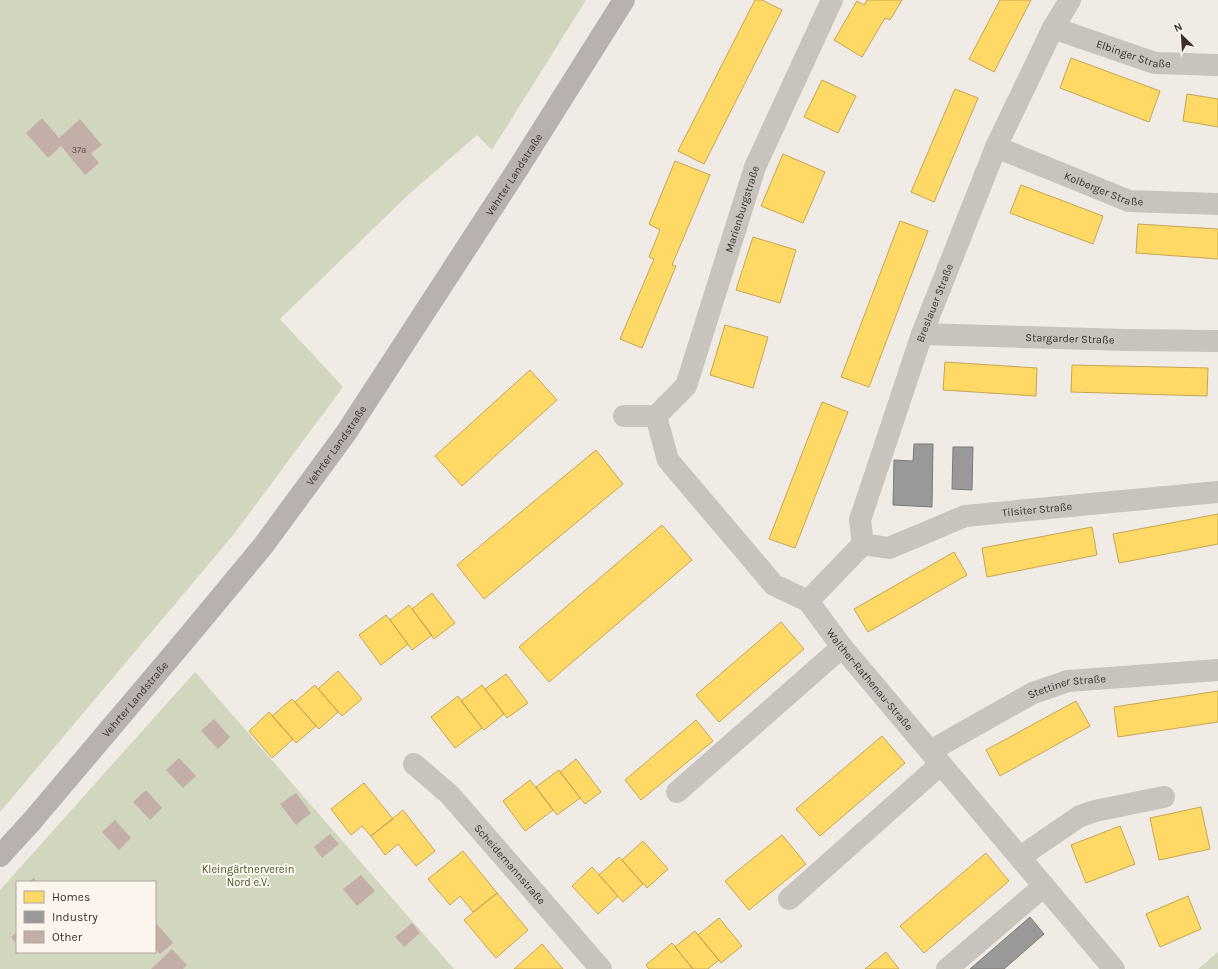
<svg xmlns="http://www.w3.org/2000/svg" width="1218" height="969" viewBox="0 0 1218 969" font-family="Karla,sans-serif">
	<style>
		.green { fill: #d1d6bf; fill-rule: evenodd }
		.homes { fill: #ffd966; stroke: #c4a654 }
		.industry { fill: #999; stroke: #7d7a78 }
		.building { fill: #c3afa7 }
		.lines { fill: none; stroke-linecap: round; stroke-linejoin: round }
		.minor { stroke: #c9c3be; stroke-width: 22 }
		.major { stroke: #b8b1ad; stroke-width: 22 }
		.labels { text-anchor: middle; stroke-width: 4; stroke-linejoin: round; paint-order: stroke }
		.number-label { font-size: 9px; fill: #5d504a }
		.street-label { font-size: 11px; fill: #3b302b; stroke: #fbf5ee }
		.park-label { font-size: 11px; fill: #4a5a2e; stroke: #fbf5ee }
	</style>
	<rect width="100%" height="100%" fill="#f0ebe5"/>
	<!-- green -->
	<path class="green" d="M0 0H586L492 150 477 135 407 196 280 319 343 387 234 534 0 812Z
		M195 672 454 969H0V890ZM17 882H155V952H17Z
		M1218 952V969H1198Z"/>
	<!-- homes -->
	<path class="homes" d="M755 0H762L782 10 704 164 678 151Z
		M867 0H902L890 20 885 18 862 57 834 40 857 1 864 5Z
		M1000 0H1031L994 72 969 59Z
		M1071 58 1160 91 1149 122 1060 88Z
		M822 80 856 96 838 133 804 117Z
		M955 89 978 98 934 202 911 192Z
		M1187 94 1218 99V127L1183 121Z
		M783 154 825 172 803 223 761 206Z
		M675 161 710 175 672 265 676 266 642 348 620 339 654 259 649 257 660 230 649 224Z
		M1021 185 1103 216 1093 244 1010 213Z
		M900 221 928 231 869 387 841 377Z
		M1138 224 1218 229V259L1136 253Z
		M753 237 796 250 780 303 736 290Z
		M725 325 768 337 753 388 710 375Z
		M945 362 1037 368 1036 396 943 390Z
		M1072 365 1208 368 1207 396 1071 392Z
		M530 370 557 400 462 486 435 456Z
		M822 402 848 412 795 548 769 539Z
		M596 450 623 484 484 599 457 565Z
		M1218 514V544L1119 563 1113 534Z
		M662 525 692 560 549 682 519 647Z
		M1092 527 1097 555 987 577 982 548Z
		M954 552 967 575 868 632 854 609Z
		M432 593 455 623 434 639 412 609Z
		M409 605 432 635 412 650 390 620Z
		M386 615 408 644 381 665 359 635Z
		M781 622 804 649 719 722 696 695Z
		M338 671 362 699 342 716 318 689Z
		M506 674 528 703 507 718 485 689Z
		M315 685 338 712 319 729 295 702Z
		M482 685 504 714 484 730 461 701Z
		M1218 691V722L1118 737 1114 707Z
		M458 696 482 728 455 748 431 717Z
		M292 699 316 726 296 743 272 716Z
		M1076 701 1090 726 1000 776 986 750Z
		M269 712 293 739 272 758 249 731Z
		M696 720 713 741 641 800 625 780Z
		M882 736 905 763 820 836 796 809Z
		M576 759 601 792 585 804 560 772Z
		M559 770 580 798 557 815 536 787Z
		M530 780 553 810 525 831 503 801Z
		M364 783 393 819 371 836 362 826 351 835 331 809Z
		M1201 807 1210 849 1159 860 1150 818Z
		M403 810 435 851 416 866 398 844 385 855 371 836Z
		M1120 826 1135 864 1086 883 1071 845Z
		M782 835 806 864 749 910 725 881Z
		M643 841 668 869 647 888 622 860Z
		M463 851 497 893 473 912 460 896 450 905 428 879Z
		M986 853 1009 881 924 953 900 926Z
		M619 857 643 884 623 902 599 875Z
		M592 867 618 896 598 914 572 886Z
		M497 893 528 930 496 958 464 920Z
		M1188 896 1201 929 1160 947 1146 914Z
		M719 918 742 946 721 963 698 935Z
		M695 931 719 960 708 969H693L675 947Z
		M672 943 693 969H649L646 965Z
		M542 944 563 969H514Z
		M886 952 899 969H865Z"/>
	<!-- industry -->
	<path class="industry" d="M914 444H933L932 507 893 505 894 460 913 461Z
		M953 447H973L972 490 952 489Z
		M1030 917 1044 934 1004 969H970Z"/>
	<!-- building -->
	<path class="building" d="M42 118 59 138 80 119 102 145 91 153 99 163 85 175 61 146 48 158 26 133Z
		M214 719 230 737 218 749 201 731Z
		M179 758 196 776 183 788 166 770Z
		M146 790 162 808 150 820 133 802Z
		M296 793 311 813 296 825 280 804Z
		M115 820 131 838 119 850 102 832Z
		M330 834 339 844 322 858 314 847Z
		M361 875 375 891 357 906 343 889Z
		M34 878 37 882H29Z
		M412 923 420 933 404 947 395 937Z
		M157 924 173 943 160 954 155 949V926Z
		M17 932V944L11 937Z
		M172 949 187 965 183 969H151Z"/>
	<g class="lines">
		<!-- minor -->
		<g class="minor">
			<path id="s1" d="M1053 28 1155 63 1218 65"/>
			<path id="s2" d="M996 147 1129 201 1218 204"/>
			<path id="s3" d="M922 334 1126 340 1218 341"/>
			<path id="s4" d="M624 416H656L668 460 774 585 808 601 842 647 1114 969"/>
			<path id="s5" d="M656 416 686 386 755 167 832 0"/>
			<path id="s6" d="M863 544 889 548 965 516 1218 492"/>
			<path id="s7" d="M808 601 863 544 860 520 922 334 996 147 1053 28 1070 0"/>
			<path id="s8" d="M930 751 1033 693 1068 681 1218 670"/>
			<path id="s9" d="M414 764 450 795 601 969"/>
			<path d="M677 792 842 647"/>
			<path d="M1020 857 1080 816 1095 811 1164 797"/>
			<path d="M789 899 941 764"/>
			<path d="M947 969 1044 886"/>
		</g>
		<!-- major -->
		<path class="major" id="s10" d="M0 856 32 821 180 646 263 546 346 433 517 170 624 0"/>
	</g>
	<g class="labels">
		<!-- number labels -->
		<g class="number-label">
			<text x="79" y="153">37a</text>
		</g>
		<!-- street labels -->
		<g class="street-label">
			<text dy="4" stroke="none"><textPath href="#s1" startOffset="85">Elbinger Straße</textPath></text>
			<text dy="4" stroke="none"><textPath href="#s10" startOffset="855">Vehrter Landstraße</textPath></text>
			<text dy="4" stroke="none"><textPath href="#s2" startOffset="116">Kolberger Straße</textPath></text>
			<text dy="4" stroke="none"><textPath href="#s5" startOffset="228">Marienburgstraße</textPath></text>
			<text dy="4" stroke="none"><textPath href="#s7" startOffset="333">Breslauer Straße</textPath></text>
			<text dy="4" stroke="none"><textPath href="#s3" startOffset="148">Stargarder Straße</textPath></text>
			<text dy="4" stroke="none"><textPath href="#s10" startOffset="531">Vehrter Landstraße</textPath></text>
			<text dy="4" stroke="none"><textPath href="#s6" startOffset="181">Tilsiter Straße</textPath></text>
			<text dy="4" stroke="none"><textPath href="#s4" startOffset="379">Walther-Rathenau-Straße</textPath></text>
			<text dy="4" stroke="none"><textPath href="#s8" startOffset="153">Stettiner Straße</textPath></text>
			<text dy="4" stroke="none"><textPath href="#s10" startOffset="207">Vehrter Landstraße</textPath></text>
			<text dy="4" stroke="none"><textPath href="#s9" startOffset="139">Scheidemannstraße</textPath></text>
		</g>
		<!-- park labels -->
		<g class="park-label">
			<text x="248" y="873">Kleingärtnerverein<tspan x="248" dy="13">Nord e.V.</tspan></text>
		</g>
	</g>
	<!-- legend -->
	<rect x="16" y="881" width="140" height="72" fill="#fbf5ee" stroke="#aea6a0"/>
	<rect x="24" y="891" width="20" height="12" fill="#ffd966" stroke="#aea6a0"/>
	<text x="52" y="901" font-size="12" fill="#3b302b">Homes</text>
	<rect x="24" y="911" width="20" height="12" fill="#999999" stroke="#aea6a0"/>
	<text x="52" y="921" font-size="12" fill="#3b302b">Industry</text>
	<rect x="24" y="931" width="20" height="12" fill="#c3afa7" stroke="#aea6a0"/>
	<text x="52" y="941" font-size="12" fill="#3b302b">Other</text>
	<!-- north arrow -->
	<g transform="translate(1182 36) rotate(335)" stroke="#fbf5ee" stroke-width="3" paint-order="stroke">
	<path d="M0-3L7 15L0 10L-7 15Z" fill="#3b302b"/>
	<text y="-6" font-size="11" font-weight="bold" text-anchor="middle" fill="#3b302b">N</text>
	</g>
</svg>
